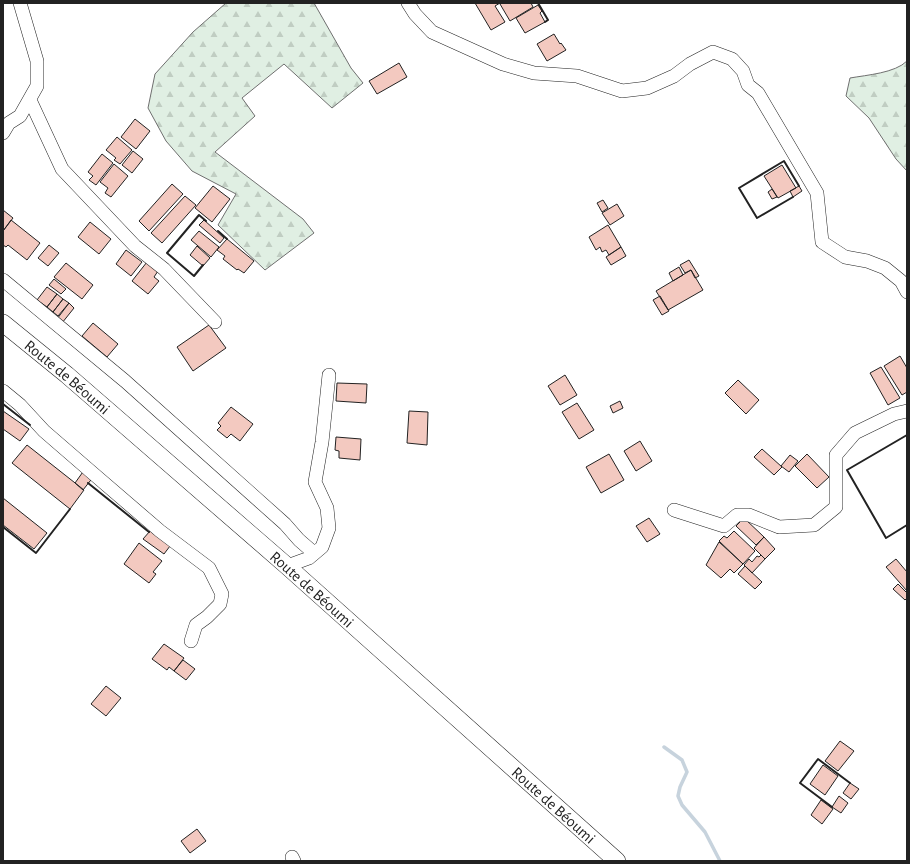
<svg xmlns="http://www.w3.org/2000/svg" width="910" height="864" viewBox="0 0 910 864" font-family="'Alegreya Sans',sans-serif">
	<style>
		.forest { fill: url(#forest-firs); stroke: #6f6f6f }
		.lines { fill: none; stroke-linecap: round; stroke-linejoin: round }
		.stream { stroke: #c7d3dd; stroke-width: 3.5 }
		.building { fill: #f3c9c0; stroke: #222 }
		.minor-casing { stroke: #222; stroke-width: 14 }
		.major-casing { stroke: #222; stroke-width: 18 }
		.minor { stroke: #fff; stroke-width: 13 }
		.major { stroke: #fff; stroke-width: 17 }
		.wall { stroke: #222; stroke-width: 2 }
		.labels { text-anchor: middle; stroke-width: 3; stroke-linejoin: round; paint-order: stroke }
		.street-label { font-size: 16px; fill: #222; stroke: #fff }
	</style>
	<defs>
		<pattern id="forest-firs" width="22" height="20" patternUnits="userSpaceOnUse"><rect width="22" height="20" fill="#e0efe3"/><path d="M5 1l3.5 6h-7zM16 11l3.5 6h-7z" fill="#c0cdc2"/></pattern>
	</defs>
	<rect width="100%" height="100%" fill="#fff"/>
	<!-- forest -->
	<path class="forest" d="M226 3H314L351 68 363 83 332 108 284 64 242 98 255 116 215 152 303 219 314 233 265 270 218 225 236 194 192 171 166 141 148 108 155 74 193 32Z
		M907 61V171L896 159 869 118 846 96 850 78C867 75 895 73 907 61Z"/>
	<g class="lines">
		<!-- stream -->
		<path class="stream" d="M664 747 682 760 687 772 680 787 678 796 682 805 705 832 720 861"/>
	</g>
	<!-- building -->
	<path class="building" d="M475 3H500L495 6 505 22 491 30Z
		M502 3H531L533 7 510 21 500 4Z
		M538 5 542 11 540 13 545 22 525 33 516 18Z
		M554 34 560 44 561 43 566 50 547 61 537 44Z
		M399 63 407 77 377 94 369 81Z
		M135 119 150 131 136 149 121 137Z
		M117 137 132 150 120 164 114 160 116 158 106 150Z
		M133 151 143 159 132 173 122 165Z
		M102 154 113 163 96 185 89 180 93 176 88 172Z
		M114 164 128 176 111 197 105 193 108 188 100 182Z
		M782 165 796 188 778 198 764 176Z
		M172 184 183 194 149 231 139 221Z
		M213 186 230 199 212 222 195 208Z
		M799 186 802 191 793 197 790 191Z
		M772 189 777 197 772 199 768 192Z
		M185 196 196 205 162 243 151 233Z
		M603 200 608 208 602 212 597 203Z
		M617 204 624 216 610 225 602 213Z
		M3 210 13 218 3 231Z
		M11 220 40 243 27 260 8 245 6 247 3 245V231Z
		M204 220 224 238 220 243 199 225Z
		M90 222 111 239 99 254 78 237Z
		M608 225 621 247 609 255 606 250 602 252 600 247 596 250 589 237Z
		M199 231 219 247 211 257 191 240Z
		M227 239 254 261 244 273 238 269 237 270 223 259 225 256 217 250Z
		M49 245 59 253 48 266 38 258Z
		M197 246 210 258 203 266 190 255Z
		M621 247 626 256 611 265 606 257Z
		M126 250 142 262 131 276 116 264Z
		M689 260 699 276 695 278 691 270 685 273 680 265Z
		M147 262 158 271 154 277 159 281 148 294 132 281Z
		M66 263 93 285 82 299 54 277Z
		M679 267 683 275 673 281 669 273Z
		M691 270 703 290 668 310 656 291Z
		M54 279 66 289 61 294 49 285Z
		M47 287 57 294 47 307 37 300Z
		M57 294 63 299 53 312 47 307Z
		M660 296 669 311 662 315 653 300Z
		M63 299 69 303 58 316 53 312Z
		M69 303 74 308 62 323 57 319Z
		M93 323 118 344 107 357 82 336Z
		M209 325 226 348 193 371 177 347Z
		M900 356 907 368V392L902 395 884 366Z
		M881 367 900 398 888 405 870 373Z
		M565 375 577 395 560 405 548 386Z
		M738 380 759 400 746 414 725 393Z
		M337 383 367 384 366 403 336 401Z
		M620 401 623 408 613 413 610 406Z
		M577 403 594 430 579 439 562 412Z
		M231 407 253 424 240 441 231 434 227 438 217 430 221 426 218 423Z
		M3 411 29 429 20 441 3 429Z
		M409 411 428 412 427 445 407 443Z
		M336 437 361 439 360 460 339 458V451L335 450Z
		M640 441 652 461 636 471 624 451Z
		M27 445 84 490 70 509 12 463Z
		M762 449 782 467 774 475 754 457Z
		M609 454 624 480 601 493 586 467Z
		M807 454 829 477 817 488 795 466Z
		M790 455 798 461 789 472 781 466Z
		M85 469 94 476 83 490 75 483Z
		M3 498 47 533 34 549 3 525Z
		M649 518 660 534 647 542 636 526Z
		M744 518 764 537 756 545 736 526Z
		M150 531 170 546 164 554 143 539Z
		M734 531 755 551 743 564 719 541 724 536 727 538Z
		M764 537 775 549 765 559 754 548Z
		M719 542 743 564 734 573 730 569 721 578 706 565Z
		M139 543 162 561 153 572 156 574 149 583 124 564Z
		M761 555 765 559 752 573 744 565 749 559 752 562 757 556 759 557Z
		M896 559 907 572V591L886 567Z
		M745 566 762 582 755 589 738 574Z
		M898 584 907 593V598L905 600 893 589Z
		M164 644 184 658 174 671 169 667 167 670 152 659Z
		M183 660 195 669 186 680 174 671Z
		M106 686 121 698 106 716 91 704Z
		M840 741 854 751 838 771 825 761Z
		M823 765 838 776 825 795 810 784Z
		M850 783 859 789 851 799 843 793Z
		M839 796 848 803 841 813 832 807Z
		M821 800 833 809 822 824 811 815Z
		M197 829 206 841 190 853 181 841Z"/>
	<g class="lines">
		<defs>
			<path id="minor" d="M408 3 415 14 432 32 503 64 534 73 577 76 622 91 647 88 674 76 690 64 713 52 732 59 743 71 748 85 758 93 817 193 822 242 845 257 867 261 885 268 901 281 907 292
				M30 100 62 169 135 246 164 269 215 322
				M3 133 9 123 20 116 37 86V61L20 3
				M3 280 125 381 285 524 299 540 314 553
				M3 391 20 405 44 431 96 476 160 531 209 568 222 594 220 604 207 617 196 625 191 641
				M674 510 724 526 737 515H749L779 527 814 525 836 507V455L855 433 894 414 907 411
				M287 566 309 558 322 547 329 528 327 508 315 482 322 442 329 375
				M292 857 294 861"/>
			<g id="major">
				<path id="s1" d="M3 323 67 375 287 566 617 861"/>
			</g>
		</defs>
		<!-- minor casing -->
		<use href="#minor" class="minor-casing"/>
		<!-- major casing -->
		<use href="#major" class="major-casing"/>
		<!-- minor -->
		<use href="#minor" class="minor"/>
		<!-- major -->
		<use href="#major" class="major"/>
		<!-- wall -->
		<path class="wall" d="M538 3 548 20 545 22
			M793 197 757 218 739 188 784 161 799 186
			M218 231 227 239
			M203 265 194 276 167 253 199 215 206 221
			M3 404 30 425
			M907 435 847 470 886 538 907 525
			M88 483 149 532
			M3 527 36 553 70 509
			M832 807 800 783 818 759 850 783"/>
	</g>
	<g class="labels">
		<!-- street labels -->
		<g class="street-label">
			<text dy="6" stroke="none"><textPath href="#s1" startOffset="84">Route de Béoumi</textPath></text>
			<text dy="6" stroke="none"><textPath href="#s1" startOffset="408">Route de Béoumi</textPath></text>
			<text dy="6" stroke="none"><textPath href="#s1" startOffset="732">Route de Béoumi</textPath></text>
		</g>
	</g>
	<!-- border -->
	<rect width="910" height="864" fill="none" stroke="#222222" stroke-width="8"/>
</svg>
